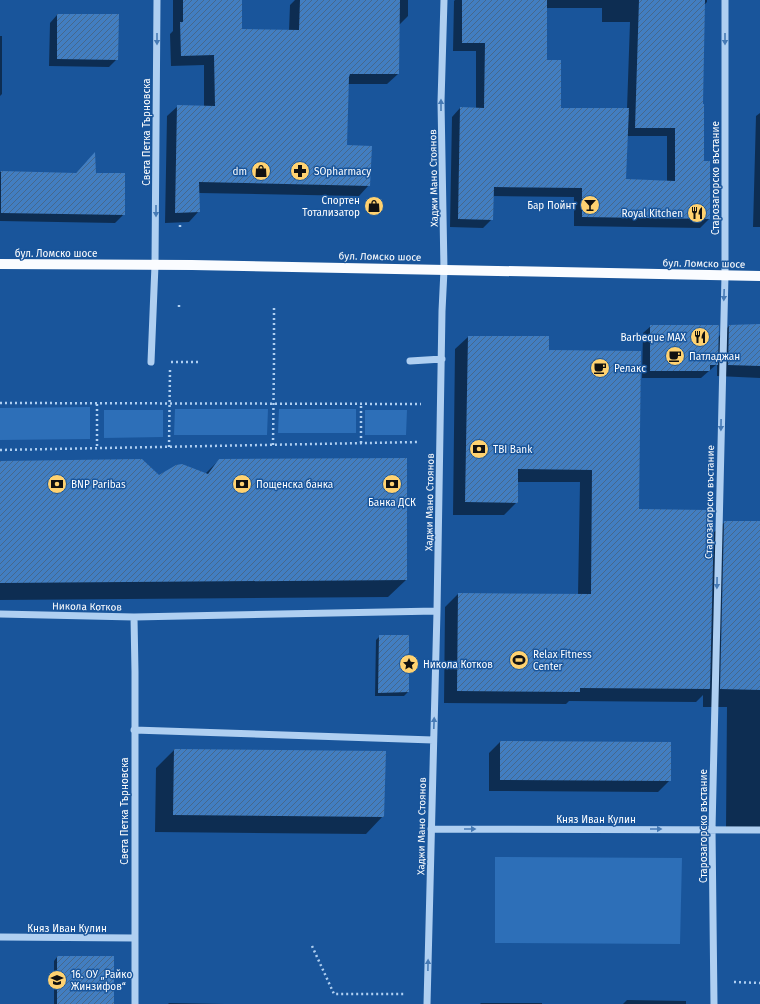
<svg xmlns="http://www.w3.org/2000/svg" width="760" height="1004" viewBox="0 0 760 1004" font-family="'Fira Sans',sans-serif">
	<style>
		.green { fill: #2d6fb8 }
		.shadow { fill: #0007; fill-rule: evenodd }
		.building { fill: url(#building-hatch) }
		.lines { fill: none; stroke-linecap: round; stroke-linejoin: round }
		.path { stroke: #afcff1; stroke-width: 2.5; stroke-dasharray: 2 3; stroke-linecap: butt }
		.minor { stroke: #afcff1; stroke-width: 7 }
		.major { stroke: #fafcff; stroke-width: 10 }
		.oneway { fill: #467ab5 }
		.labels { text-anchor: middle; stroke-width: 3; stroke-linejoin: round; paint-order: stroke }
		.street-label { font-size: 10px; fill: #fff; stroke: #19559b }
		.poi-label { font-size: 10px; fill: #fff; stroke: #19559b; text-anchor: start }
	</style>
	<defs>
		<pattern id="building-hatch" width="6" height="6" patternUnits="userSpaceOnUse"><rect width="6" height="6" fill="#427ec1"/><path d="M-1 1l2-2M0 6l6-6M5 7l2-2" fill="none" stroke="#46688c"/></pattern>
	</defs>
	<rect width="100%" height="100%" fill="#19559b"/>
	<!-- green -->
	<path class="green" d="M90 407V439L0 440V408Z
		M175 409H268L267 435H174Z
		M279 409H356V433H278Z
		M104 410H163V437L104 438Z
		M365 410H407L406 435H365Z
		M495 857 682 858 680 944 495 943Z"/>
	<!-- shadow -->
	<path class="shadow" d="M173 0H241V30L289 31 290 5 295 0H408V16L398 26V74L387 84H348L346 146 369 185 359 196 199 193V211L189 222 165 223 167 116 178 106H204V65L171 66 170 34 173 31Z
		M455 0H707V2L704 5 702 105 703 162 709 219 700 228 574 226V197L492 196V219L483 228 450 227 452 117 460 108 476 109V51H453L454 1ZM546 8H602V22H630L627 109H560L546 61ZM627 136H667V181L625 180Z
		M57 15 117 59 109 67 49 66 50 23Z
		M0 36H2V94L0 96Z
		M760 113V227H753L756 116Z
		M87 161 124 214 115 223 0 221V172L75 174Z
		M651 326 718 337 729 326H760V378L717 376V364L701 378H642L643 333Z
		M468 337 548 351 638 510 706 521 713 533 725 522H760V828H726L727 707H703V695L696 702 569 701 566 704 444 703 445 607 458 594 578 595 580 482H517V502L504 515H453L455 349Z
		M219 460 406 580 388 597 0 600V462L159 476 205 474Z
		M380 636H408V692L404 696H375L376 640Z
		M500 742 670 780 658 792 489 791V753Z
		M174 750 383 816 366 834 155 832 156 768Z
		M57 957 113 1004H54V961Z
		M627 1000 686 1001V1004H623Z
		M169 1003 225 1004H168Z
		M481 1003H542V1004H480Z"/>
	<!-- building -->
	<path class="building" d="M183 0H242V29L299 30 300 0H400L399 74H350L349 77 347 145 372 146 370 186 199 182 200 212 175 213 177 105 215 106 214 55 181 56 180 22H183Z
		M462 0H547V60H561V108H629L626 179 675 181V128H635L639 0H705L703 104H704V161H710V219L582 217V188L494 187 493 220 458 219 460 107 484 108 485 43H462Z
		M57 14H119L118 60 57 59Z
		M95 152 96 173H125V215L1 213V171L76 173Z
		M760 324V366L728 365 729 325Z
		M650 325H719L718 365H710V371H650Z
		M468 336H549V350L641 351 639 509 707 510V520H714L710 689 580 688V692L457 691 458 593 591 594 592 470 518 469V503L465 502Z
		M407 458V580L0 583V461L142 459 159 475 176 465 182 464 208 474 219 459Z
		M724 521H760V690L720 689Z
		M379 635H409V692L378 693Z
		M500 741 671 742V781L500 780Z
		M174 749 386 751 384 817 173 815Z
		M57 956H114V1004H57Z"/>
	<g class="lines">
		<!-- path -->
		<path class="path" d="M180 225V230
			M179 307V302
			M171 362H198
			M0 403 421 404
			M97 404V449
			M361 443V404
			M273 445 274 361V307
			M169 447 170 370
			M0 450 419 442
			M312 946 334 994H406
			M734 982 760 983"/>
		<!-- minor -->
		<path class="minor" d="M410 361 442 359
			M151 362 155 265 157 0
			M0 614 134 617 437 611
			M134 617 135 672V1004
			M134 730 433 740
			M431 829 760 830
			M0 937 134 938
			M427 1004 437 611 442 311 444 270 441 102 444 0
			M714 1004 712 829 725 275V0"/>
		<!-- major -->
		<path class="major" d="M0 264 192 265 760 276"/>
	</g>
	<!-- one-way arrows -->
	<defs><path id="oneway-solid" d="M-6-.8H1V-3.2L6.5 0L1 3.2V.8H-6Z"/></defs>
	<g class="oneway">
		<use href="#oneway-solid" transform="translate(157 39) rotate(90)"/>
		<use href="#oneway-solid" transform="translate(725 39) rotate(90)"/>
		<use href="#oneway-solid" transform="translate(441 105) rotate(-90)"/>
		<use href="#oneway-solid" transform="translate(156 211) rotate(90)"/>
		<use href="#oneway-solid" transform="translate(724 295) rotate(92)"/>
		<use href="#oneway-solid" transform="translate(721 425) rotate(91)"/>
		<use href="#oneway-solid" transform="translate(717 583) rotate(91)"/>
		<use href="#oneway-solid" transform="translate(434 723) rotate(-88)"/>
		<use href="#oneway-solid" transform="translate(470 829)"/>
		<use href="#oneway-solid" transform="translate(656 829)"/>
		<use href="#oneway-solid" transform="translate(428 965) rotate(-89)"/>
	</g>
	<!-- icons -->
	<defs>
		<symbol id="shop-disc" viewBox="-11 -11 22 22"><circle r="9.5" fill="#ffd270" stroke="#19559b"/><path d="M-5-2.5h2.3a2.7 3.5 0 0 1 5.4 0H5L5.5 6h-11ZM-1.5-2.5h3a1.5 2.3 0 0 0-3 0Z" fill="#111"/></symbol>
		<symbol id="pharmacy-disc" viewBox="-11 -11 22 22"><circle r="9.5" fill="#ffd270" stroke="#19559b"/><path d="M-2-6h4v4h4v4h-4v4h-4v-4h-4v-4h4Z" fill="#111"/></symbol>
		<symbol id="bar-disc" viewBox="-11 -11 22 22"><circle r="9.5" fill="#ffd270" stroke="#19559b"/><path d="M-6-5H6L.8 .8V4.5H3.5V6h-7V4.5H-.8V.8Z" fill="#111"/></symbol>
		<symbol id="restaurant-disc" viewBox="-11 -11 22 22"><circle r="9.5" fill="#ffd270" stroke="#19559b"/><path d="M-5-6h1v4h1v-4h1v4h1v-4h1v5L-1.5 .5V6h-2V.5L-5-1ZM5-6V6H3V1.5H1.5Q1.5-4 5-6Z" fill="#111"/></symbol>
		<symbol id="cafe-disc" viewBox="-11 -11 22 22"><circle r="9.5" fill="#ffd270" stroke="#19559b"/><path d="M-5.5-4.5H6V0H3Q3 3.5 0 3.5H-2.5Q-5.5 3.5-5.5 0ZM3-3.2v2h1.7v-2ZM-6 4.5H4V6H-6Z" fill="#111"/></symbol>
		<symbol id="bank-disc" viewBox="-11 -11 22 22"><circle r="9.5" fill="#ffd270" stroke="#19559b"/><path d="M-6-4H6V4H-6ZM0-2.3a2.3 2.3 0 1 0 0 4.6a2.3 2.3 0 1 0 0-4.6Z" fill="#111"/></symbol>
		<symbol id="stadium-disc" viewBox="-11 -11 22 22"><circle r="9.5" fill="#ffd270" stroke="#19559b"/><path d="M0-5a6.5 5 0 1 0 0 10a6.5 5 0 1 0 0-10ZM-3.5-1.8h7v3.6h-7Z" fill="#111"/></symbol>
		<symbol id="sight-disc" viewBox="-11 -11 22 22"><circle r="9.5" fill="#ffd270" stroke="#19559b"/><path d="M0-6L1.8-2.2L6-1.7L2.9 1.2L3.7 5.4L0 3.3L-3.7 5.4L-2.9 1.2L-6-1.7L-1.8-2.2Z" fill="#111"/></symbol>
		<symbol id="school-disc" viewBox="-11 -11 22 22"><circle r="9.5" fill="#ffd270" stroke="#19559b"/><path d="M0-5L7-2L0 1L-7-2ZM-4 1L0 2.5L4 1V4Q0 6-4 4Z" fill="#111"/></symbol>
	</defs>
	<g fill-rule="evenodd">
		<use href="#shop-disc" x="250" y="160" width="22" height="22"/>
		<use href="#pharmacy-disc" x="289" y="160" width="22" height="22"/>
		<use href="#bar-disc" x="579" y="194" width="22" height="22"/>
		<use href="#shop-disc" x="363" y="195" width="22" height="22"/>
		<use href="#restaurant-disc" x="686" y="202" width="22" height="22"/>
		<use href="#restaurant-disc" x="689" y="326" width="22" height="22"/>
		<use href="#cafe-disc" x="664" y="345" width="22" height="22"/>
		<use href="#cafe-disc" x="589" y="357" width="22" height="22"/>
		<use href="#bank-disc" x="468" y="438" width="22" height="22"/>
		<use href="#bank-disc" x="46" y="473" width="22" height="22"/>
		<use href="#bank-disc" x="231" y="473" width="22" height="22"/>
		<use href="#bank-disc" x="381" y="473" width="22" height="22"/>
		<use href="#stadium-disc" x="508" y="649" width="22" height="22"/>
		<use href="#sight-disc" x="398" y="653" width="22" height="22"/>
		<use href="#school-disc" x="46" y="969" width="22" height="22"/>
	</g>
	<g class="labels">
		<!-- street labels -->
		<g class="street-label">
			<text transform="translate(146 132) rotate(-90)" y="4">Света Петка Търновска</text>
			<text transform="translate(433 178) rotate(-91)" y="4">Хаджи Мано Стоянов</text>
			<text transform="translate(715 178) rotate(-90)" y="4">Старозагорско въстание</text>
			<text x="56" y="257">бул. Ломско шосе</text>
			<text transform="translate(380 256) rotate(1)" y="4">бул. Ломско шосе</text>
			<text transform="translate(704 263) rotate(1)" y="4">бул. Ломско шосе</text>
			<text transform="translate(429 502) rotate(-89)" y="4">Хаджи Мано Стоянов</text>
			<text transform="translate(709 502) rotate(-89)" y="4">Старозагорско въстание</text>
			<text transform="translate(87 606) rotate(1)" y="4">Никола Котков</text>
			<text transform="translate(124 811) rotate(-90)" y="4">Света Петка Търновска</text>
			<text x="596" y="823">Княз Иван Кулин</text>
			<text transform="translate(421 826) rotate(-89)" y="4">Хаджи Мано Стоянов</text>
			<text transform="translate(703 826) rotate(-90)" y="4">Старозагорско въстание</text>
			<text x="67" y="932">Княз Иван Кулин</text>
		</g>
		<!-- poi labels -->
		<g class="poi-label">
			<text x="247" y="175" text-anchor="end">dm</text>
			<text x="314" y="175">SOpharmacy</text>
			<text x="360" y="204" text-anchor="end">Спортен<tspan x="360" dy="12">Тотализатор</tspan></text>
			<text x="576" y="209" text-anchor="end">Бар Пойнт</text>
			<text x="683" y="217" text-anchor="end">Royal Kitchen</text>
			<text x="686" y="341" text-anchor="end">Barbeque MAX</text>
			<text x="689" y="360">Патладжан</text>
			<text x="614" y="372">Релакс</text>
			<text x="493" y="453">TBI Bank</text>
			<text x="71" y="488">BNP Paribas</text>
			<text x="256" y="488">Пощенска банка</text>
			<text x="392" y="506" text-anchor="middle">Банка ДСК</text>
			<text x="533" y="658">Relax Fitness<tspan x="533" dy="12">Center</tspan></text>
			<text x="423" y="668">Никола Котков</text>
			<text x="71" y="978">16. ОУ „Райко<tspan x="71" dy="12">Жинзифов“</tspan></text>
		</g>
	</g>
</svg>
